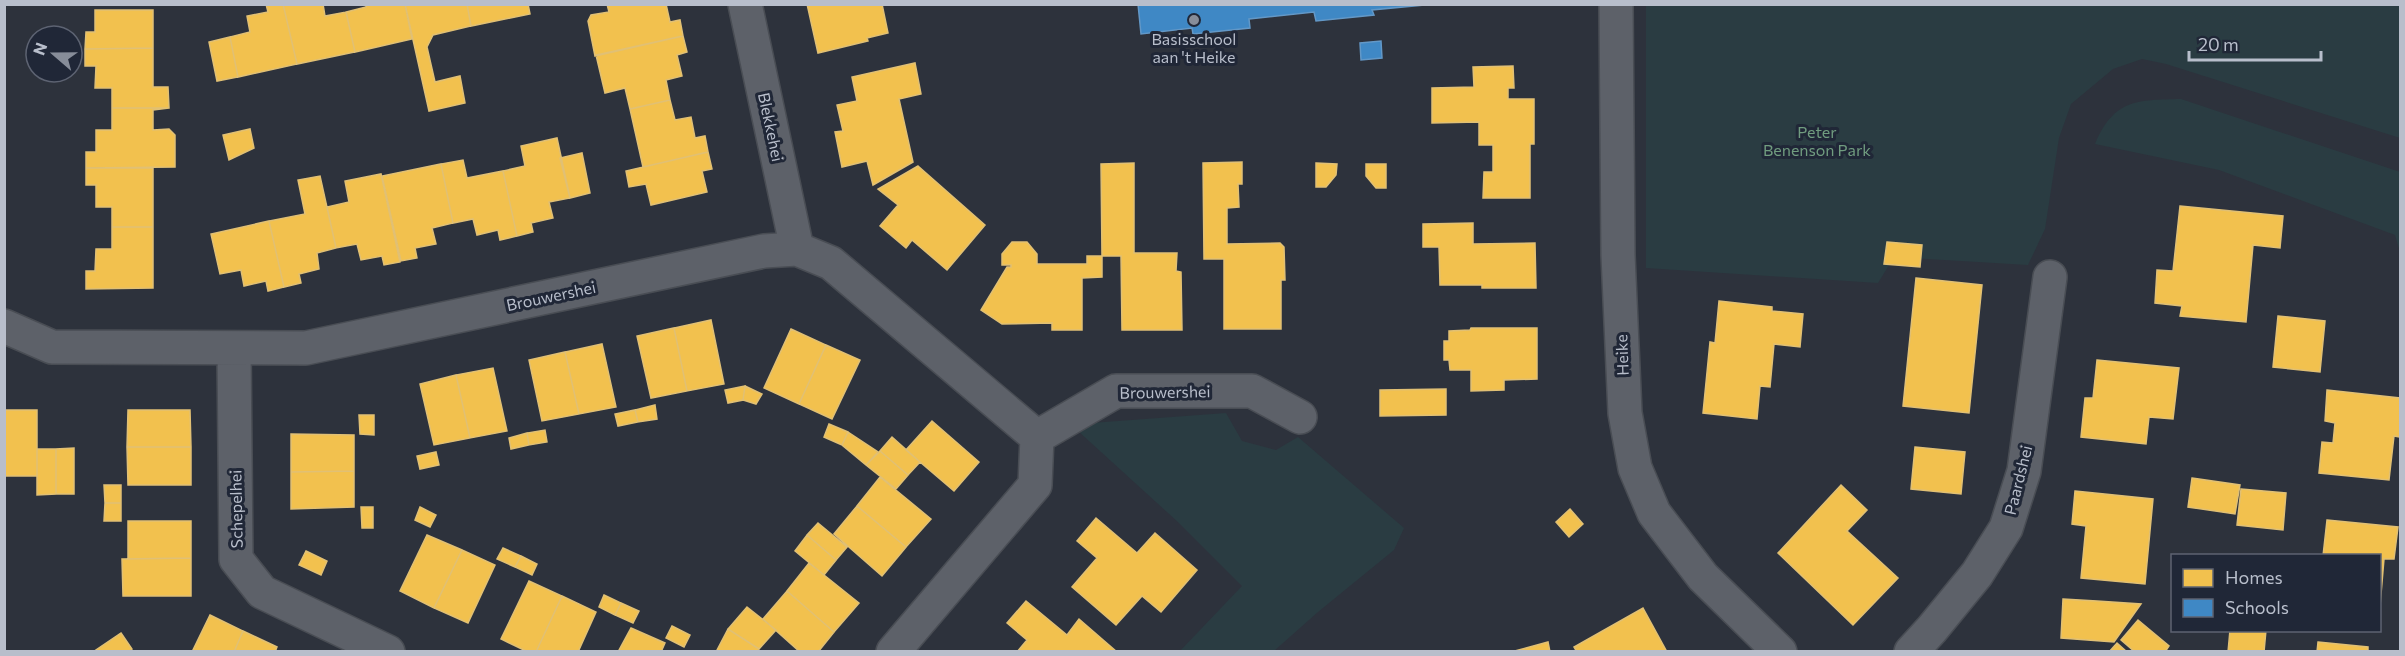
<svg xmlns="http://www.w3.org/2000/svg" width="2405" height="656" viewBox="0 0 2405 656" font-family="Commissioner,sans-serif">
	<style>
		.green { fill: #2a3c42 }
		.homes { fill: #f2c14e; stroke: #e1c074; stroke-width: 1.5 }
		.schools { fill: #3f88c5; stroke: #6398c7; stroke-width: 1.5 }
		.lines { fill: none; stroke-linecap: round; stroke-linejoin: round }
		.minor-casing { stroke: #494d54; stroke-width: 36 }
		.minor { stroke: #5d6169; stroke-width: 33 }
		.poi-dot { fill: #878d99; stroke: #202737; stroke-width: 2 }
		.labels { text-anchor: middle; stroke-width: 6; stroke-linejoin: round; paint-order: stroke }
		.poi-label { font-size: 16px; fill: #b8becb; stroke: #202737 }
		.street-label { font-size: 16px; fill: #b8becb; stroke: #202737 }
		.park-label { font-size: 16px; fill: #709c7f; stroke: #202737 }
	</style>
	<rect width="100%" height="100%" fill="#2d323c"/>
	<!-- green -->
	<path class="green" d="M1646 5H2400V138L2166 64 2142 59 2113 69 2071 104 2059 138 2045 229 2028 265 1894 257 1878 283 1646 268Z
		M2181 99 2400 172V252L2395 235 2219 170 2095 144C2114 99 2137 100 2181 99Z
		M1226 413 1242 441 1276 450 1298 437 1404 528 1394 550 1318 612 1274 651H1180L1242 586 1179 523 1078 431 1091 423Z"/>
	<!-- homes -->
	<path class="homes" d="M266 4H283L297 64 238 77 230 37 250 32 247 16 268 12Z
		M283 4H323L325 16 346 12 355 52 297 64Z
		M366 4H405L412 39 355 52 346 12 366 7Z
		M405 4H467L471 26 433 35 427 47 435 82 460 76 465 103 429 111Z
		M467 4H528L530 14 471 26Z
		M607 4H666L670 22 680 20 683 36 595 56 588 21 591 15 609 12Z
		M807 4H882L888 33 867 38 868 41 818 53Z
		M95 10H153V48L85 49 86 32H95Z
		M683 36 687 52 677 55 682 76 666 80 670 100 630 109 625 88 605 93 596 55Z
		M230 37 238 77 217 81 209 42Z
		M153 48V87H168L169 108H112V88H95L96 66H85V49Z
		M915 63 921 94 899 99 913 162 873 185 867 161 842 167 835 132 843 131 837 105 857 101 852 77Z
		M1513 66 1514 88H1508V99H1534V144H1530V198H1483L1484 172H1493V145H1479V122L1432 123V88L1474 87 1473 67Z
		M670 100 675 120 691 117 695 138 705 136 708 152 643 167 630 109Z
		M112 108H169L153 110V130L169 129 175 135V167L86 168V152H96V130H112Z
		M250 129 254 148 229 160 223 135Z
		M557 138 570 198 549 202 553 218 531 223 533 232 517 236 503 171 525 166 521 146Z
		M708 152 712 169 702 171 707 192 651 205 646 184 629 187 626 171Z
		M582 153 590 193 570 198 560 158Z
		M463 160 467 178 503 171 517 236 500 240 498 230 477 235 473 219 453 223 441 164Z
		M1242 162V184H1238L1239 207 1227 208V244L1280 243 1284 247 1285 280H1281V329H1224V259H1204L1203 163Z
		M1134 163V253H1177L1176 271 1181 272 1182 330H1122L1121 256H1102L1101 164Z
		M1316 163 1337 164 1336 175 1326 187H1316Z
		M441 164 453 223 432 228 436 244 415 248 417 258 401 261 382 176Z
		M1366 164H1386V188H1376L1366 176Z
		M918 166 985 225 947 270 912 240 906 248 880 226 898 205 878 189Z
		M86 168H153V227H112V207H96V185H86Z
		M381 174 400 262 384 265 382 256 361 260 357 244 336 248 327 207 349 202 345 181Z
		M320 176 336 248 317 253 319 269 299 274 301 283 284 287 269 221 305 214 298 180Z
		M2180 206 2283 216 2280 248 2253 245 2246 322 2180 316 2182 306 2155 303 2157 270 2173 271Z
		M269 221 284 287 268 291 266 281 244 286 241 270 220 274 211 234Z
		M1473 223V244L1535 243 1536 288H1482V285H1440L1439 247H1423V224Z
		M112 227H153V288L86 289V271H95L96 249H112Z
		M1012 242H1027L1037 254V264H1087V256H1102V277L1082 278V330H1052V323L1002 324 981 310 1007 267H1011V265H1002V254Z
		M1887 242 1922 245 1920 267 1884 264Z
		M1916 278 1982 285 1969 413 1903 406Z
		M1719 301 1772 307V311L1803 314 1800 347 1774 344 1770 387 1760 386 1757 419 1703 413 1710 342 1715 343Z
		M2278 316 2325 321 2320 372 2273 367Z
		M711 320 724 384 687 391 674 328Z
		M674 328 687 391 651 398 637 336Z
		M1471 328H1537V379L1504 380V390L1471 391V370H1450L1449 360H1444V341H1449V331L1470 330Z
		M791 329 826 345 799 404 764 388Z
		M602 344 616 407 579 414 565 352Z
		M826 345 860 360 832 419 799 404Z
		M565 352 579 414 542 421 529 360Z
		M2097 360 2179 368 2173 419 2149 417 2146 444 2081 437 2085 398H2093Z
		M493 368 507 431 470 438 456 375Z
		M456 375 470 438 434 445 420 384Z
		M745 386 743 400 728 403 725 390Z
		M745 386 762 394 756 404 743 400Z
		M1446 389V415L1380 416V390Z
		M2327 390 2400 398V437L2394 436 2389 480 2319 473 2322 442 2333 443 2335 423 2325 421Z
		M655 405 657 419 638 422 635 410Z
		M4 410H37V476H4Z
		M128 410H190L191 447H127Z
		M635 410 638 422 618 426 615 414Z
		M359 415H374V435L360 434Z
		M932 421 979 462 954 491 906 450Z
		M829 424 848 432 842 445 824 437Z
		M545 430 547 442 529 445 527 433Z
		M848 432 878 452 866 465 842 445Z
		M527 433 529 445 511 449 509 438Z
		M291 434 354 435V471L291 472Z
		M892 437 920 462 908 475 880 451Z
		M127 447H191V485H128Z
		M1915 447 1965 452 1961 494 1911 489Z
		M74 448V494H56V449Z
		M37 449H56V494L37 495Z
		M880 451 908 475 896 489 866 465Z
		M436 452 439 465 420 469 417 456Z
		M354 471V507L291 509V472Z
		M880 477 931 519 906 547 857 506Z
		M2192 478 2240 485 2235 514 2188 507Z
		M104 485H121V503H105Z
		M1841 485 1867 510 1847 531 1898 578 1853 625 1778 553Z
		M2241 489 2286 493 2283 530 2237 525Z
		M2075 491 2153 499 2145 584 2081 578 2086 526 2072 524Z
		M105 503H121V521H104Z
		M857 506 906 547 882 576 834 534Z
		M361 507H373V528H362Z
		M420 507 436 515 430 527 415 520Z
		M1570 509 1583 524 1569 537 1556 522Z
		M1096 518 1137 553 1155 533 1197 570 1161 612 1142 596 1116 625 1072 587 1097 558 1077 541Z
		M2327 520 2398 527 2394 559H2384L2380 606V556H2323Z
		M128 521H191V558L128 559Z
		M818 523 847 547 836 560 807 535Z
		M427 535 462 550 434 608 400 591Z
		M807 535 836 560 824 575 795 551Z
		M503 548 521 556 515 567 497 559Z
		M462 550 495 565 468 623 434 608Z
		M306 551 327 561 321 575 299 565Z
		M521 556 537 564 532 575 515 567Z
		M191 558V596H123L122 559Z
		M809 563 859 603 834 632 787 591Z
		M529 581 562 596 536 652H528L501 639Z
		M787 591 834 632 818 652H800L763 619Z
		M604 595 621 603 615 615 599 607Z
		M562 596 596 612 578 652H536Z
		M2063 599 2097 601 2141 604 2114 642 2061 638Z
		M1026 601 1067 635 1079 619 1117 652H1017L1027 640 1007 623Z
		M621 603 639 611 633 623 615 615Z
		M747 607 776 630 759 649 728 629Z
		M1643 608 1667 652H1577L1574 647Z
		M210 615 243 631 234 652H192Z
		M2138 620 2169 646 2165 652H2135L2121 640Z
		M672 626 690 635 684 647 666 638Z
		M631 628 665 643 661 652H618Z
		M728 629 759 649 758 652H716Z
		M2230 630H2266L2264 652H2228Z
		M243 631 277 647 275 652H234Z
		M121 633 132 649 128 652H93Z
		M1548 642 1550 652H1511Z
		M2318 642 2368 647V652H2317Z
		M2117 643 2127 652H2109Z"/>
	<!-- schools -->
	<path class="schools" d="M1138 4H1424V5L1372 10 1374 15 1316 21 1314 12 1249 19 1250 28 1193 34 1192 28 1141 34Z
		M1381 41 1382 58 1361 60 1360 43Z"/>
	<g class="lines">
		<defs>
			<path id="minor" d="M745 4 797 249
				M1616 4 1618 255 1625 413 1635 468 1654 513 1703 577 1780 652
				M4 326 52 347 306 348 764 251 797 249 831 263 1037 437
				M234 349 236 559 262 592 388 652
				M1037 437 1116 391H1252L1300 417
				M893 652 1035 485 1037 437
				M1911 652 1932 629 1977 574 2006 528 2024 471 2050 277"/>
		</defs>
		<!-- minor casing -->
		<use href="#minor" class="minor-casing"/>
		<!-- minor -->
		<use href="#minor" class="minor"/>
	</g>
	<!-- markers -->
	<circle class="poi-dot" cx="1194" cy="20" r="6"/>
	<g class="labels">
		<!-- poi labels -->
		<g class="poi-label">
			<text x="1194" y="45">Basisschool<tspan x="1194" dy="18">aan 't Heike</tspan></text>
		</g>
		<!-- street labels -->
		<g class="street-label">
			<text transform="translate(771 127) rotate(78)" y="6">Blekkehei</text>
			<text transform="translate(551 296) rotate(-12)" y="6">Brouwershei</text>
			<text transform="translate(1622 355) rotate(-92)" y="6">Heike</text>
			<text transform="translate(1165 392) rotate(-1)" y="6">Brouwershei</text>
			<text transform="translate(2018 480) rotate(-76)" y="6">Paardshei</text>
			<text transform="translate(236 509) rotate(-91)" y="6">Schepelhei</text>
		</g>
		<!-- park labels -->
		<g class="park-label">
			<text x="1817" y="138">Peter<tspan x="1817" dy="18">Benenson Park</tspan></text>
		</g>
	</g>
	<!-- border -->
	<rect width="2405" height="656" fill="none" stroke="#b8becb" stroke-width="12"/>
	<!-- legend -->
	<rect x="2171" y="554" width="210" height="78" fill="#202737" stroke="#5d6372" stroke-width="1.5"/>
	<rect x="2183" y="569" width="30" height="18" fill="#f2c14e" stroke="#5d6372" stroke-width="1.5"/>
	<text x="2225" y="584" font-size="18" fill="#b8becb">Homes</text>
	<rect x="2183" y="599" width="30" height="18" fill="#3f88c5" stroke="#5d6372" stroke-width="1.5"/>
	<text x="2225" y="614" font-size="18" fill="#b8becb">Schools</text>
	<!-- north arrow -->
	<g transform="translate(54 54) rotate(290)"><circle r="28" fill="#202737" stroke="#5d6372" stroke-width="1.5"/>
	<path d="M0-4.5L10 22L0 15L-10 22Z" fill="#878d99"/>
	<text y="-9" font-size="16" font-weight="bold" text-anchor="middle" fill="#b8becb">N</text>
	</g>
	<!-- scale -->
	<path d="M2189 51v9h132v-9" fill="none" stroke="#b8becb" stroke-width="3"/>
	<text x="2198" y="51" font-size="18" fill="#b8becb" stroke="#202737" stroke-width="4.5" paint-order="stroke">20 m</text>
</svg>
